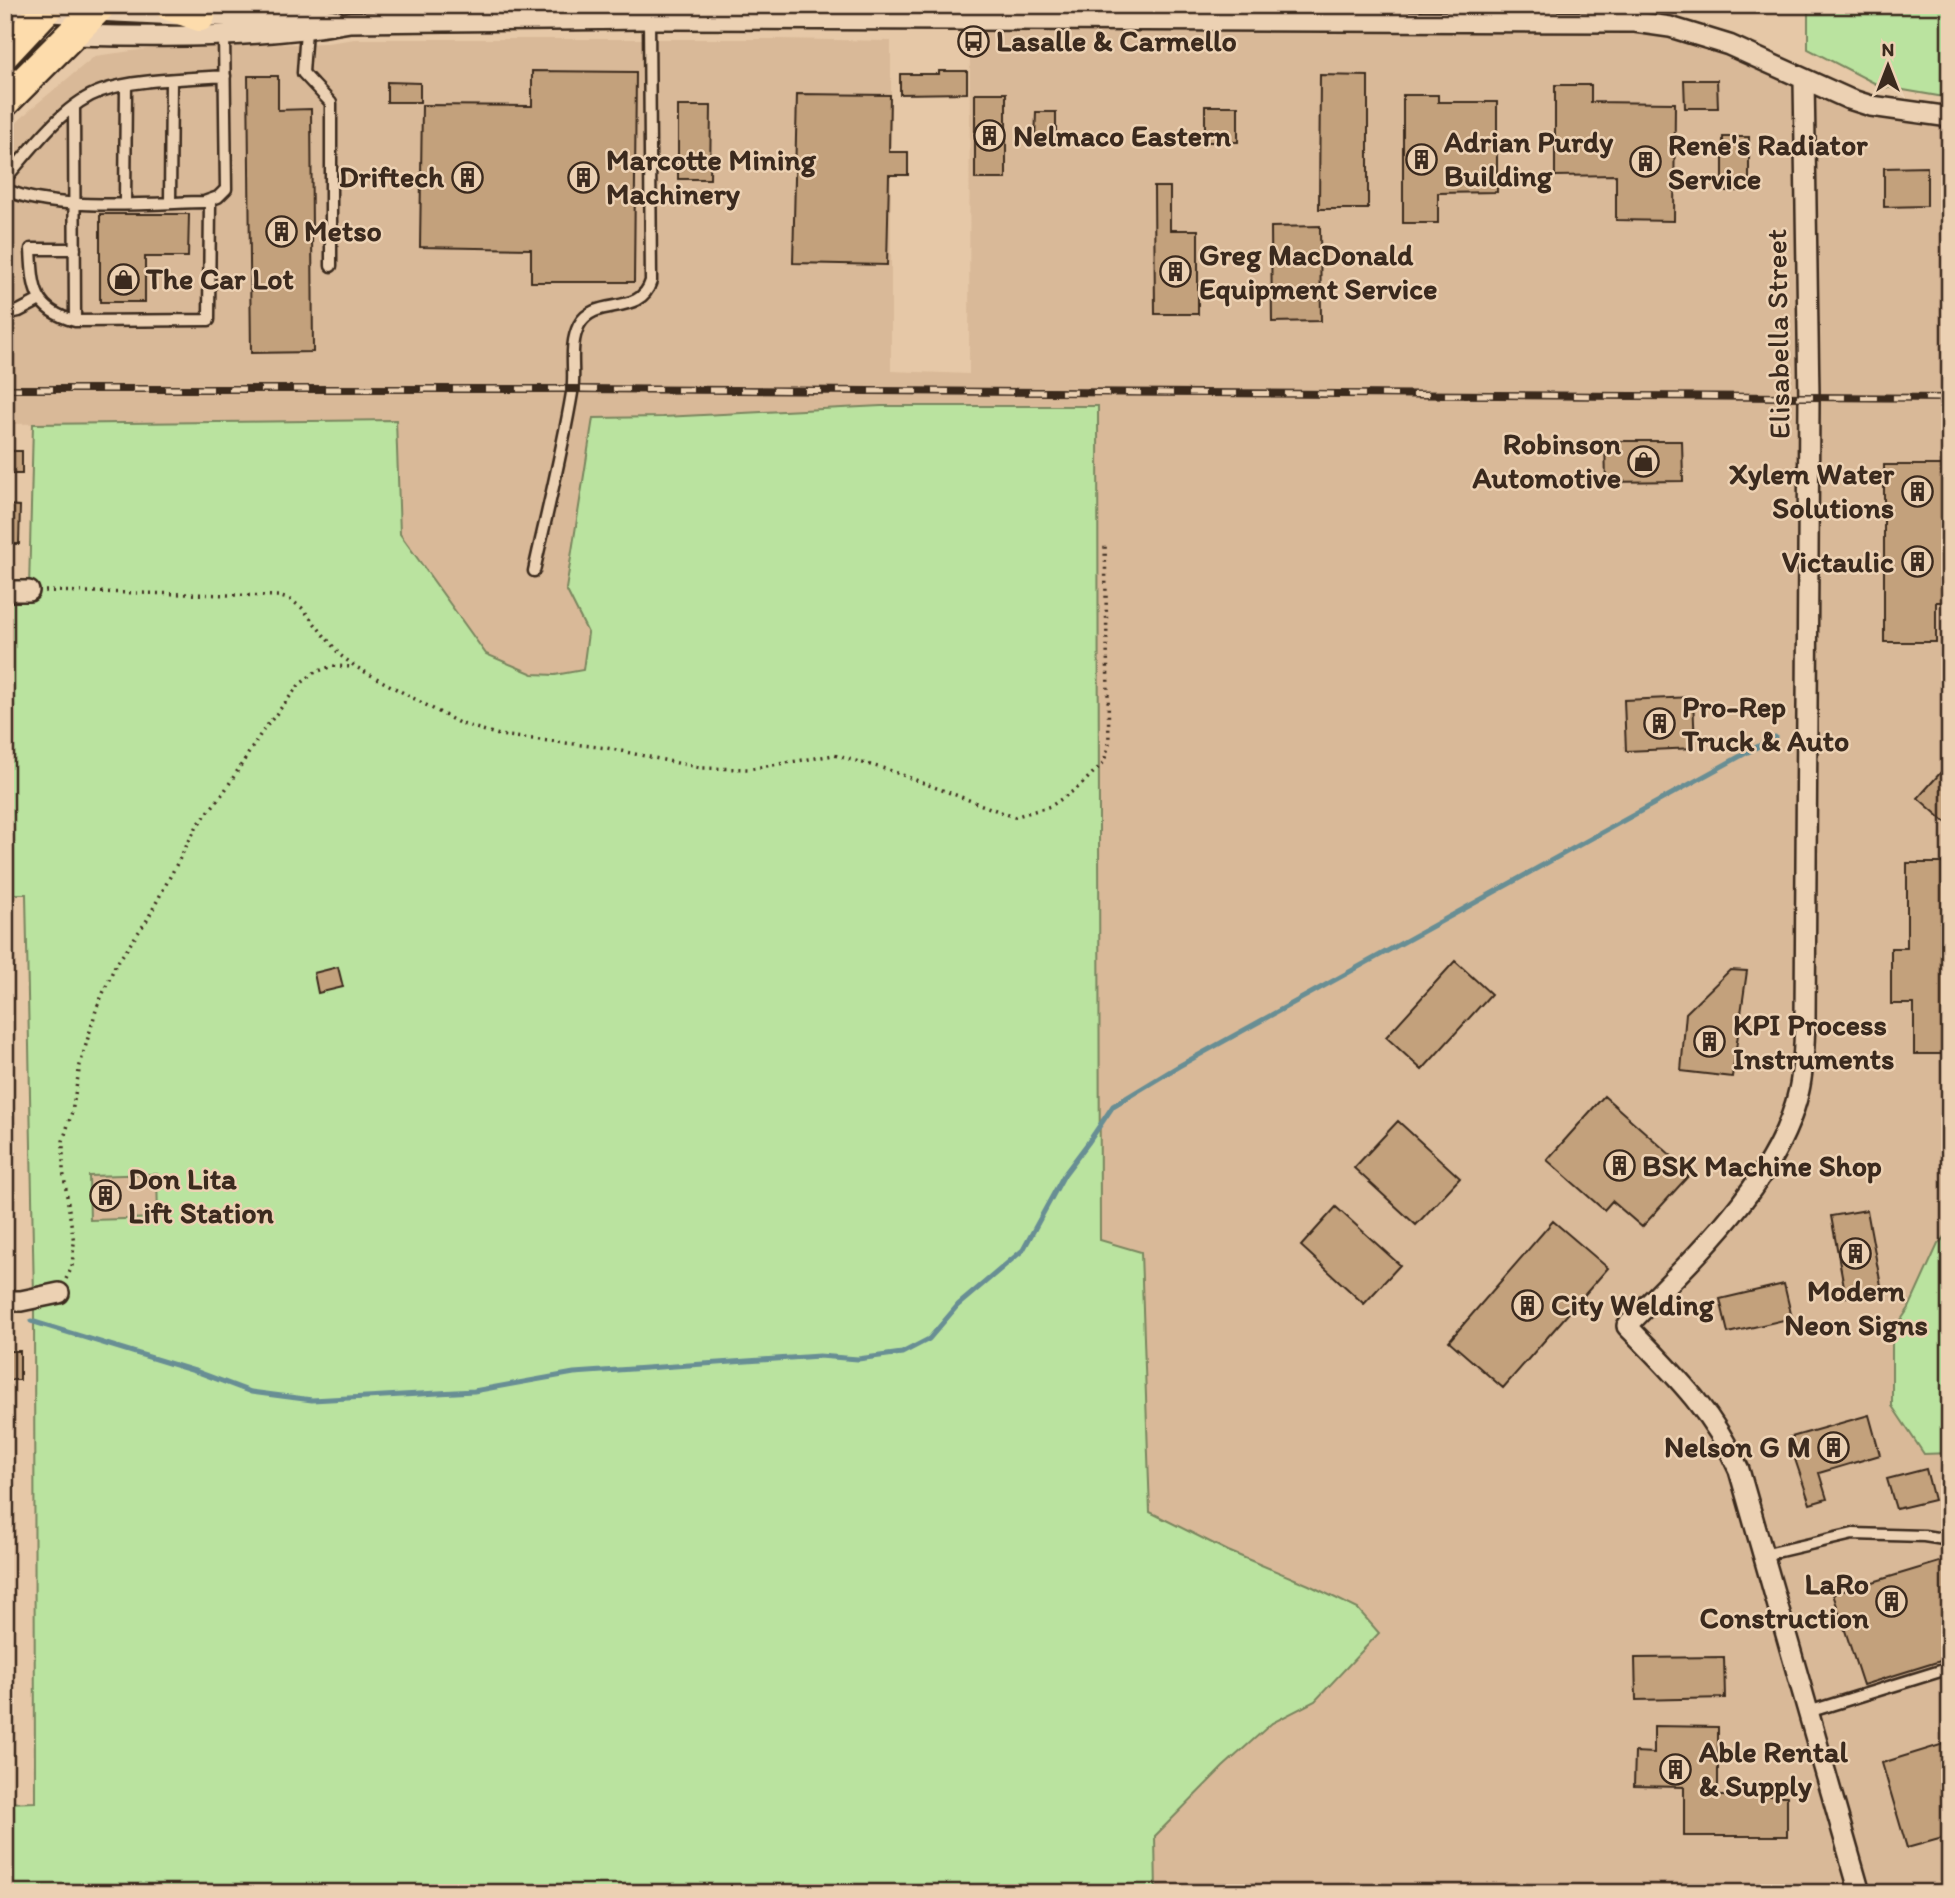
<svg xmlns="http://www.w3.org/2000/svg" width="1955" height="1898" viewBox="0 0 1955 1898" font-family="Itim,sans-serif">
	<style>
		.built { fill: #d9b998 }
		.green { fill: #bae39f; stroke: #7a865e; stroke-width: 2; fill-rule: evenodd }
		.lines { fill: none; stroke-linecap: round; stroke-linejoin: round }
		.stream { stroke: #678e94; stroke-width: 5 }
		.building { fill: #c3a17b; stroke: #3b2a1e; stroke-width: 2 }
		.service-casing { stroke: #3b2a1e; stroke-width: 15 }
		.minor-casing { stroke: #3b2a1e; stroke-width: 24 }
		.secondary-casing { stroke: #3b2a1e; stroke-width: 32 }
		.primary-casing { stroke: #3b2a1e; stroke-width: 35 }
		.path { stroke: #3b2a1e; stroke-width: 3.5; stroke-dasharray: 2 5; stroke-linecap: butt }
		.service { stroke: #ecd1b3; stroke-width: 10 }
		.minor { stroke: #ecd1b3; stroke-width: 19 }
		.secondary { stroke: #ecd1b3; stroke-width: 26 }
		.primary { stroke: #fddcac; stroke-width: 30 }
		.rail-casing { stroke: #3b2a1e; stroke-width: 8 }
		.rail { stroke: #ecd1b3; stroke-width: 5; stroke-dasharray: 16; stroke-linecap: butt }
		.labels { text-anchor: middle; stroke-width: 5; stroke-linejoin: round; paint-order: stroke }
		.poi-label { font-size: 30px; font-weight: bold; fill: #3b2a1e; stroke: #ecd1b3; text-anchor: start }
		.street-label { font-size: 30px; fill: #3b2a1e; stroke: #ecd1b3 }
	</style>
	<rect width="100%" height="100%" fill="#e6c8a7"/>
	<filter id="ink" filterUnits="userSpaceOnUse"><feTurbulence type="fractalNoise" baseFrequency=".0143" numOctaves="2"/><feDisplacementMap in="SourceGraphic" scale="14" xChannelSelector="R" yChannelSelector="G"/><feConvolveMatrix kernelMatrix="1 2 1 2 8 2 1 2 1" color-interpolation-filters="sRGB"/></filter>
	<g filter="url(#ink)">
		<!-- built -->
		<path class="built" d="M970 21 1670 28 1803 81 1950 117V1231L1938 1244 1909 1308 1892 1333V1406L1924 1454 1950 1453V1893H1156L1155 1836 1223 1767 1272 1723 1315 1701 1358 1609 1309 1585 1228 1551 1150 1512 1141 1252 1100 1241 1098 406H881L663 417 593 418 566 589 588 633 583 670 555 675 534 674 486 654 400 534 396 420 5 424V134L33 107 95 56 154 48 327 43 355 39H777L891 41V371L969 374Z
			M157 1174 158 1218 90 1220 88 1176Z"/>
		<!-- green -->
		<path class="green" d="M1808 5H1950V98L1880 86 1808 49Z
			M881 406H1098L1100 1240 1141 1252 1150 1512 1228 1551 1309 1585 1358 1609 1379 1633 1315 1701 1272 1723 1223 1767 1155 1836 1156 1893H5V1803L35 1802 34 1297 26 894H5V590L29 589 33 424 396 420 400 534 486 654 533 674 555 675 583 670 588 633 566 589 593 418 663 417ZM157 1174 158 1218 90 1220 89 1176Z
			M1950 1231V1453L1924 1454 1892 1406V1333L1909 1308 1938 1244Z"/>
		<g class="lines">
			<!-- stream -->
			<path class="stream" d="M31 1321 198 1372 251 1392 312 1400 474 1391 574 1373 819 1356 858 1359 902 1353 929 1339 958 1305 1023 1250 1064 1175 1088 1143 1113 1106 1179 1066 1775 737"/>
		</g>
		<!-- building -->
		<path class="building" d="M532 71 636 72 634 282H531V249L420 247 422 105 532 106Z
			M939 71H967V93L900 94V74H939Z
			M1320 75 1368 76V209H1319Z
			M248 76H278V110L311 109 313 352 251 353Z
			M1684 80H1717L1718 108H1685Z
			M387 82 420 83V102H387Z
			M1555 85H1591V102L1675 103 1674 221 1616 220V175L1555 176Z
			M975 93H1006V179H975Z
			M797 94 890 95 889 152H908V175H889L887 265 793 263Z
			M1403 95H1438V102H1497V192L1438 193V223H1403Z
			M678 106H711L710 179H678Z
			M1205 106H1238V142H1205Z
			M1036 112H1056V143H1035Z
			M1723 137H1749V191H1723Z
			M1927 167V206L1884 207V168Z
			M1154 187H1170V230H1198V314H1155Z
			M100 214H189L188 257H145V302H100Z
			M1320 226 1321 321 1272 322 1271 227Z
			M1605 441H1682L1683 481 1606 482Z
			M7 451H22V474H7Z
			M1884 465H1950V602H1936V642H1884Z
			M5 505 20 506 19 544H5Z
			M1693 697 1695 748 1626 751 1624 700Z
			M1950 762V826L1918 798Z
			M1907 863H1944V886H1950V1054H1914V1004H1891V948H1907Z
			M1455 961 1491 994 1422 1070 1386 1037Z
			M338 967 343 987 318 993 314 973Z
			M1730 970 1747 971 1732 1077 1681 1071 1686 1013Z
			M1604 1096 1691 1173 1642 1227 1612 1201 1604 1210 1547 1160Z
			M1398 1121 1460 1178 1416 1225 1354 1168Z
			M112 1185 113 1207 98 1208 97 1186Z
			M1336 1207 1400 1265 1364 1304 1301 1246Z
			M1867 1210 1882 1291 1846 1297 1831 1216Z
			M1553 1221 1608 1268 1503 1388 1449 1341Z
			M1784 1284 1792 1318 1728 1333 1720 1299Z
			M5 1351H20V1380H5Z
			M1869 1415 1880 1455 1819 1473 1827 1499 1810 1504 1788 1438Z
			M1926 1469 1934 1500 1896 1509 1887 1479Z
			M1946 1560 1950 1574V1658L1863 1685 1833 1594Z
			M1724 1657 1725 1698 1636 1700 1635 1658Z
			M1654 1726 1718 1727V1796H1787V1836H1684V1787L1634 1786 1635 1752 1654 1753Z
			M1950 1742V1836L1907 1848 1882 1763Z"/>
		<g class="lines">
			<defs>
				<path id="service" d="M388 22V5
					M306 30 303 73 331 103V266
					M74 107 75 321 209 320 210 200
					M5 179C31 150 63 104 101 91 134 79 189 79 225 76
					M5 189C49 212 153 203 204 202L218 197 226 189 224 35
					M170 203 171 81
					M125 204 126 86
					M75 249H31C33 287 33 310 75 321
					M5 314 19 311 40 300
					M534 571C547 512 562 453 572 393 576 371 568 347 579 325 595 295 640 318 651 281L649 19
					M1763 1555 1853 1534 1924 1536 1950 1540
					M1808 1712 1950 1668"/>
				<path id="minor" d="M95 11 200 16 307 15 335 20
					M69 35C162 37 258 39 350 22L649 19 1635 22 1670 27 1729 45 1849 99 1871 106 1950 117
					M1804 80 1809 397 1805 1021C1804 1044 1804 1068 1799 1090 1779 1182 1690 1261 1627 1326 1670 1370 1714 1412 1739 1470L1860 1893
					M5 591H29
					M5 1301H21L59 1293"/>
				<path id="secondary" d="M5 6 95 11"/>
				<path id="primary" d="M169 5 200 16
					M5 53 50 5
					M5 101 101 5"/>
			</defs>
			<!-- service casing -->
			<use href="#service" class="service-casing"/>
			<!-- minor casing -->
			<use href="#minor" class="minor-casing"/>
			<!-- secondary casing -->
			<use href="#secondary" class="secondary-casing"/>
			<!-- primary casing -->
			<use href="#primary" class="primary-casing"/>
			<!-- path -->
			<path class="path" d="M45 591 278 596 291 600 302 608 340 655 356 667 459 723 499 735 607 748 701 768 748 769 834 755 889 770 1014 817 1051 806 1079 787 1104 762 1109 743 1105 545
				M66 1279 72 1267 74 1243 63 1170V1141L72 1112 80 1065 97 1007 115 966 147 920 197 826 224 792 262 732 299 685 314 673 332 666 354 667"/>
			<!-- service -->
			<use href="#service" class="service"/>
			<!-- minor -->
			<use href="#minor" class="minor"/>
			<!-- secondary -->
			<use href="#secondary" class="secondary"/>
			<!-- primary -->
			<use href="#primary" class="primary"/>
			<defs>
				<path id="rail" d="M5 389H573L1950 398"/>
			</defs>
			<!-- rail casing -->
			<use href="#rail" class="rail-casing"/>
			<!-- rail -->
			<use href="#rail" class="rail"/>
		</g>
	</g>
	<!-- icons -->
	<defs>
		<symbol id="bus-ring" viewBox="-11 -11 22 22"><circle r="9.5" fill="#ecd1b3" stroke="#3b2a1e" stroke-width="1.5"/><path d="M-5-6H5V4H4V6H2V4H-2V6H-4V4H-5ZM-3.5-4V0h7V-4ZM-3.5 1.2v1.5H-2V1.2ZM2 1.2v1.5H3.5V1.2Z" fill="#3b2a1e"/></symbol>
		<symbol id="building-ring" viewBox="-11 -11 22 22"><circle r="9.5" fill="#ecd1b3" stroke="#3b2a1e" stroke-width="1.5"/><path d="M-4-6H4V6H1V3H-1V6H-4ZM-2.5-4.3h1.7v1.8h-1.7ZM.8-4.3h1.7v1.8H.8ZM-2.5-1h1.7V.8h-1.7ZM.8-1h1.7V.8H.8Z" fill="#3b2a1e"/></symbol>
		<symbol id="shop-ring" viewBox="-11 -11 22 22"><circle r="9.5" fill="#ecd1b3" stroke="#3b2a1e" stroke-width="1.5"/><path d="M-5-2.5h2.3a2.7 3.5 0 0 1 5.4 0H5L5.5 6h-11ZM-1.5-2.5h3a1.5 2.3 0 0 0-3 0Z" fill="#3b2a1e"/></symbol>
	</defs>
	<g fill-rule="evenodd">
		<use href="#bus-ring" x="956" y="24" width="35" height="35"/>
		<use href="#building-ring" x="972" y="118" width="35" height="35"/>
		<use href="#building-ring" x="1404" y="142" width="35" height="35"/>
		<use href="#building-ring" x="1628" y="144" width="35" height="35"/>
		<use href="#building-ring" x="450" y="160" width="35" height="35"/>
		<use href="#building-ring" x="566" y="160" width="35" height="35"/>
		<use href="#building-ring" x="264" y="214" width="35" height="35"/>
		<use href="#building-ring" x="1158" y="254" width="35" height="35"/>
		<use href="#shop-ring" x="106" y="262" width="35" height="35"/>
		<use href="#shop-ring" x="1626" y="444" width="35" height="35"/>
		<use href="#building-ring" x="1900" y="474" width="35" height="35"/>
		<use href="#building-ring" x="1900" y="544" width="35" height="35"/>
		<use href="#building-ring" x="1642" y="706" width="35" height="35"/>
		<use href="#building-ring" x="1692" y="1024" width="35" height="35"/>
		<use href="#building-ring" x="1602" y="1148" width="35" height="35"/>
		<use href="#building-ring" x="88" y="1178" width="35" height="35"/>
		<use href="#building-ring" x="1838" y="1236" width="35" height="35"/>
		<use href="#building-ring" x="1510" y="1288" width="35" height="35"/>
		<use href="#building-ring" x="1816" y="1430" width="35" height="35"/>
		<use href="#building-ring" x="1874" y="1584" width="35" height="35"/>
		<use href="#building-ring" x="1658" y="1752" width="35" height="35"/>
	</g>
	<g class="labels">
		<!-- poi labels -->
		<g class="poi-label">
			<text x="996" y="51">Lasalle &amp; Carmello</text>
			<text x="1013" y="146">Nelmaco Eastern</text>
			<text x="1444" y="152">Adrian Purdy<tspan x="1444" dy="34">Building</tspan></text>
			<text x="1668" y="155">Rene's Radiator<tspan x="1668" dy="34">Service</tspan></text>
			<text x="606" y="170">Marcotte Mining<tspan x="606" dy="34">Machinery</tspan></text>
			<text x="444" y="187" text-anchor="end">Driftech</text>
			<text x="304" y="241">Metso</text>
			<text x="1199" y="265">Greg MacDonald<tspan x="1199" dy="34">Equipment Service</tspan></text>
			<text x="146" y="289">The Car Lot</text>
			<text x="1621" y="454" text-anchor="end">Robinson<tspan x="1621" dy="34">Automotive</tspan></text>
			<text x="1894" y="484" text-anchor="end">Xylem Water<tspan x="1894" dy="34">Solutions</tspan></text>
			<text x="1894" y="572" text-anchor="end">Victaulic</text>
			<text x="1682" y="717">Pro-Rep<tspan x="1682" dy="34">Truck &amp; Auto</tspan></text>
			<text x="1733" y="1035">KPI Process<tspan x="1733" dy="34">Instruments</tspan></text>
			<text x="1642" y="1176">BSK Machine Shop</text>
			<text x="128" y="1189">Don Lita<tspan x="128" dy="34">Lift Station</tspan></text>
			<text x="1856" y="1301" text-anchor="middle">Modern<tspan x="1856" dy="34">Neon Signs</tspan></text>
			<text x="1551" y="1315">City Welding</text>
			<text x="1811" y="1457" text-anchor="end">Nelson G M</text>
			<text x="1869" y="1594" text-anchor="end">LaRo<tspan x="1869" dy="34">Construction</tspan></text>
			<text x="1699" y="1762">Able Rental<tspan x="1699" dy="34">&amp; Supply</tspan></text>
		</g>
		<!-- street labels -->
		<g class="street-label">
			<text transform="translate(1778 334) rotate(-91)" y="10">Elisabella Street</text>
		</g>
	</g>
	<!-- margin -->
	<rect width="1955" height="1898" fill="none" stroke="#ecd1b3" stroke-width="28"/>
	<rect x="14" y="14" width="1927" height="1870" fill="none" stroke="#3b2a1e" stroke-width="2.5" filter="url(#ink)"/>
	<!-- north arrow -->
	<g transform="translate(1888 66)" stroke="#ecd1b3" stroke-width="5" paint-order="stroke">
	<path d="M0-5L12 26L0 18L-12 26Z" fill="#3b2a1e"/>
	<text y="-10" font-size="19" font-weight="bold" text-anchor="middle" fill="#3b2a1e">N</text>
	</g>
</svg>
